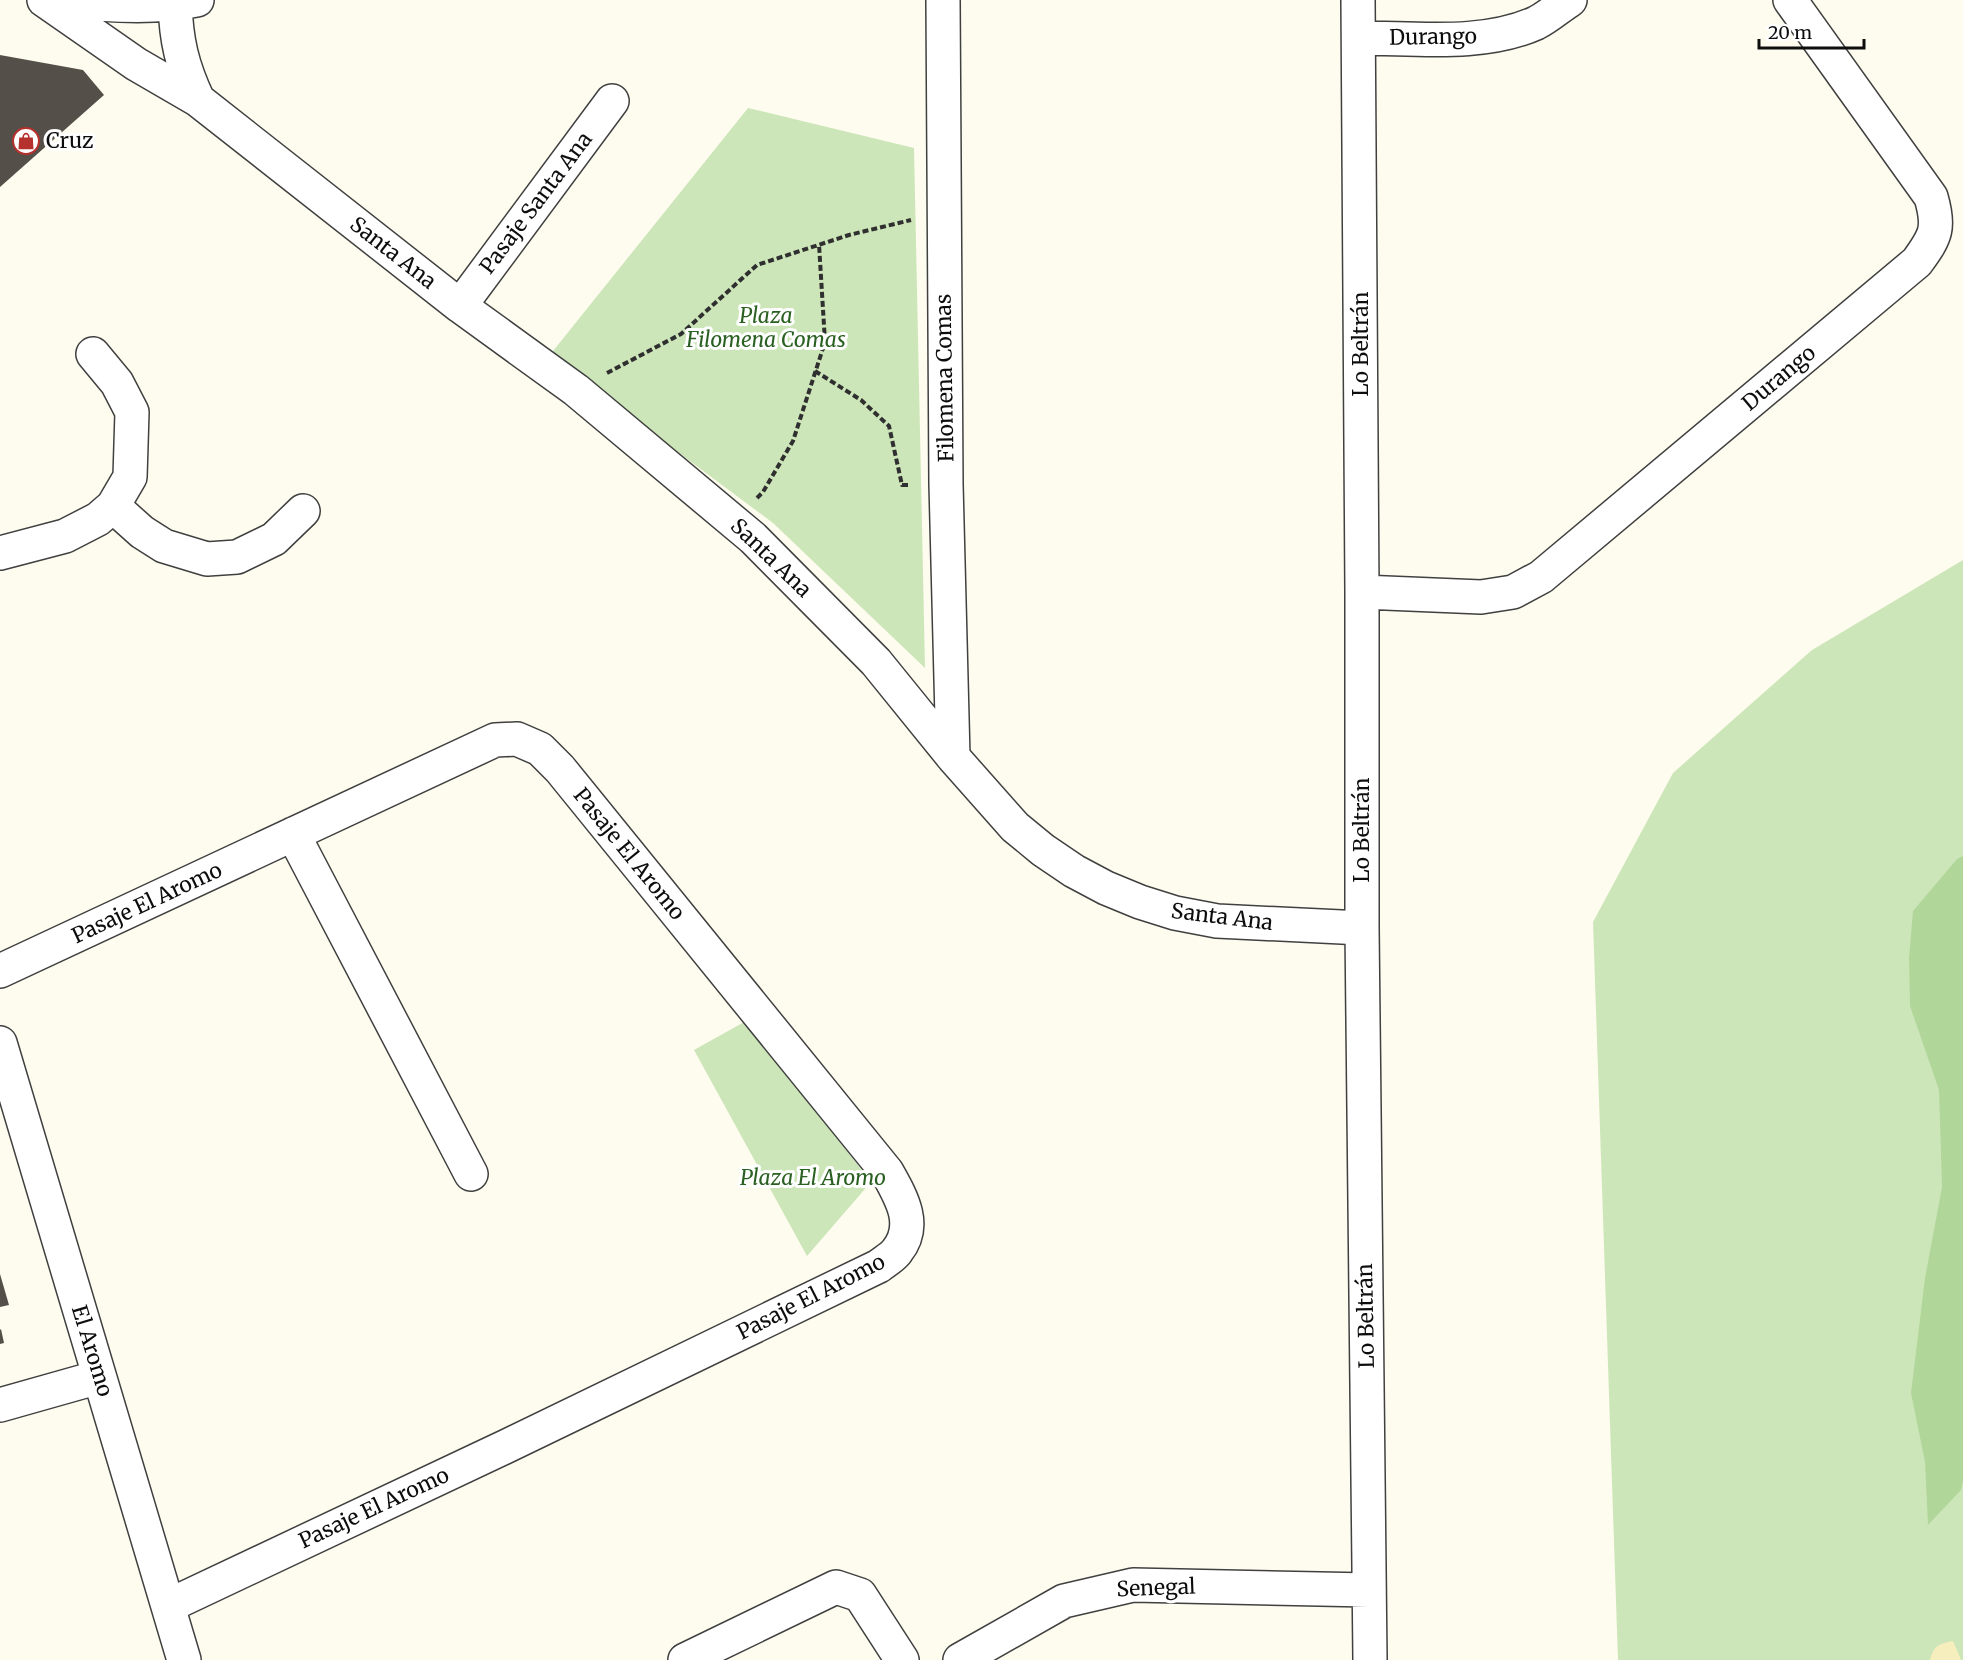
<svg xmlns="http://www.w3.org/2000/svg" width="1963" height="1660" viewBox="0 0 1963 1660" font-family="Merriweather,serif">
	<style>
		.green { fill: #cde6b9 }
		.forest { fill: #b1d69a }
		.sand { fill: #f7eebd }
		.building { fill: #554f4a }
		.lines { fill: none; stroke-linecap: round; stroke-linejoin: round }
		.minor-casing { stroke: #404040; stroke-width: 36 }
		.path { stroke: #2f2f2f; stroke-width: 4; stroke-dasharray: 6 3; stroke-linecap: butt }
		.minor { stroke: #fff; stroke-width: 33 }
		.labels { text-anchor: middle; stroke-width: 6; stroke-linejoin: round; paint-order: stroke }
		.street-label { font-size: 21px; fill: #0d0d0d; stroke: #fff }
		.poi-label { font-size: 21px; fill: #0d0d0d; stroke: #fff; text-anchor: start }
		.park-label { font-size: 21px; font-style: italic; fill: #2a6021; stroke: #fff }
	</style>
	<rect width="100%" height="100%" fill="#fefcee"/>
	<!-- green -->
	<path class="green" d="M748 108 914 148 925 668 773 523 549 356Z
		M1963 560V1660H1618L1593 922 1673 773 1812 650Z
		M746 1021 871 1182 807 1256 694 1050Z"/>
	<!-- forest -->
	<path class="forest" d="M1963 856V1481L1961 1490 1928 1525 1925 1462 1911 1393 1925 1278 1942 1187 1939 1090 1910 1006 1909 958 1913 911 1957 859Z"/>
	<!-- sand -->
	<path class="sand" d="M1953 1641 1961 1660H1930C1934 1645 1939 1644 1953 1641Z"/>
	<!-- building -->
	<path class="building" d="M0 55 83 70 104 95 0 187Z
		M0 1274 9 1305 0 1307Z
		M1 1329 4 1343 0 1344V1330Z"/>
	<g class="lines">
		<defs>
			<path id="minor" d="M44 0 136 64 198 100 460 306 576 390 753 538 876 662 953 757 1015 827 1043 850 1074 871 1106 888 1140 902 1175 913 1217 921 1362 928
				M58 0C99 5 156 9 197 0
				M943 0 946 484 953 757
				M1358 0 1362 592V928L1370 1660
				M175 3C176 40 182 66 198 100
				M1359 38C1416 38 1483 47 1536 23 1548 17 1559 7 1570 0
				M460 306 612 101
				M113 506 142 532 164 546 207 559 237 557 274 539 303 511
				M0 553 65 536 98 519 113 506 130 477 132 412 117 383 93 354
				M1362 592 1481 597 1513 592 1541 577 1917 262C1936 236 1940 228 1931 197L1790 0
				M293 834 471 1174
				M0 971 495 740 517 739 540 749 560 769 887 1172C901 1197 918 1225 897 1251 893 1257 885 1261 879 1266L507 1446 168 1606
				M0 1043 184 1660
				M0 1405 99 1377
				M685 1660 836 1587 860 1595 902 1660
				M960 1660 1064 1601 1133 1585 1369 1590"/>
		</defs>
		<!-- minor casing -->
		<use href="#minor" class="minor-casing"/>
		<!-- path -->
		<path class="path" d="M815 371 861 400 889 426 902 485H911
			M607 373 681 334 757 265 849 235 911 220
			M757 498 763 492 793 441 825 342 819 244"/>
		<!-- minor -->
		<use href="#minor" class="minor"/>
	</g>
	<!-- icons -->
	<defs>
		<symbol id="shop-ring" viewBox="-11 -11 22 22"><circle r="9.5" fill="#fff" stroke="#b4312e" stroke-width="1.5"/><path d="M-5-2.5h2.3a2.7 3.5 0 0 1 5.4 0H5L5.5 6h-11ZM-1.5-2.5h3a1.5 2.3 0 0 0-3 0Z" fill="#b4312e"/></symbol>
	</defs>
	<g fill-rule="evenodd">
		<use href="#shop-ring" x="11" y="126" width="30" height="30"/>
	</g>
	<g class="labels">
		<!-- street labels -->
		<g class="street-label">
			<text transform="translate(1433 37) rotate(-1)" y="7">Durango</text>
			<text transform="translate(536 203) rotate(-53)" y="7">Pasaje Santa Ana</text>
			<text transform="translate(393 253) rotate(38)" y="7">Santa Ana</text>
			<text transform="translate(1361 344) rotate(-90)" y="7">Lo Beltrán</text>
			<text transform="translate(945 378) rotate(-91)" y="7">Filomena Comas</text>
			<text transform="translate(1779 378) rotate(-40)" y="7">Durango</text>
			<text transform="translate(771 558) rotate(44)" y="7">Santa Ana</text>
			<text transform="translate(1362 830) rotate(-90)" y="7">Lo Beltrán</text>
			<text transform="translate(629 854) rotate(51)" y="7">Pasaje El Aromo</text>
			<text transform="translate(147 903) rotate(-25)" y="7">Pasaje El Aromo</text>
			<text transform="translate(1222 917) rotate(7)" y="7">Santa Ana</text>
			<text transform="translate(811 1297) rotate(-27)" y="7">Pasaje El Aromo</text>
			<text transform="translate(1366 1316) rotate(-91)" y="7">Lo Beltrán</text>
			<text transform="translate(92 1351) rotate(73)" y="7">El Aromo</text>
			<text transform="translate(374 1508) rotate(-25)" y="7">Pasaje El Aromo</text>
			<text transform="translate(1156 1588) rotate(-2)" y="7">Senegal</text>
		</g>
		<!-- poi labels -->
		<g class="poi-label">
			<text x="46" y="148">Cruz</text>
		</g>
		<!-- park labels -->
		<g class="park-label">
			<text x="766" y="323">Plaza<tspan x="766" dy="24">Filomena Comas</tspan></text>
			<text x="813" y="1185">Plaza El Aromo</text>
		</g>
	</g>
	<!-- scale -->
	<path d="M1759 39v9h105v-9" fill="none" stroke="#0d0d0d" stroke-width="3"/>
	<text x="1768" y="39" font-size="18" fill="#0d0d0d" stroke="#ffffff" stroke-width="4.5" paint-order="stroke">20 m</text>
</svg>
